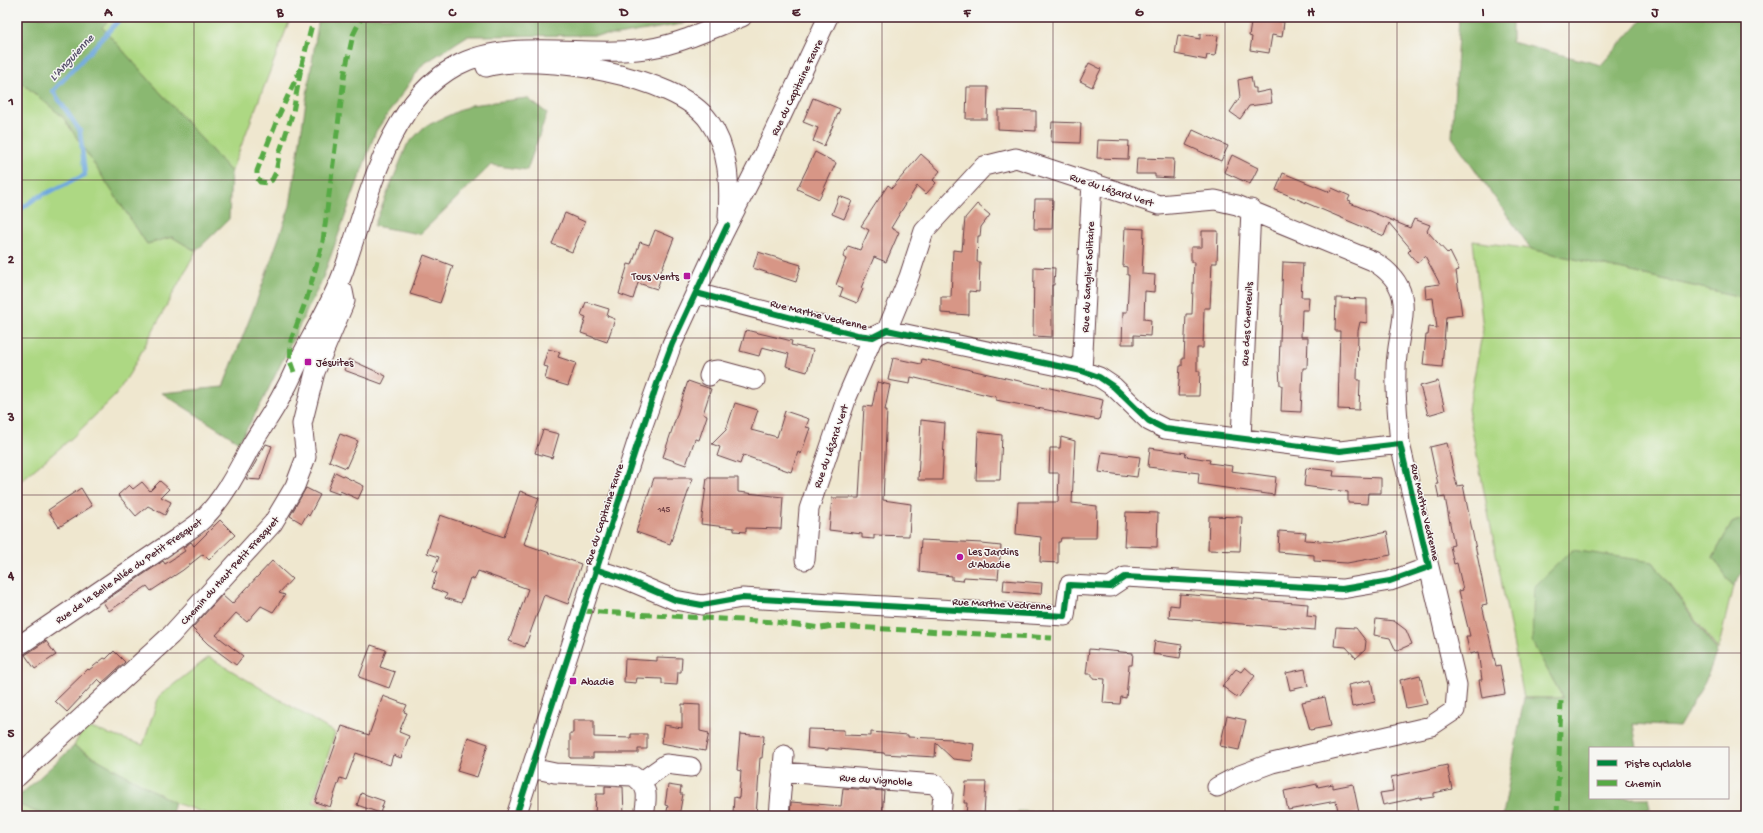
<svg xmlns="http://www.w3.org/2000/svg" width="1763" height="833" viewBox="0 0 1763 833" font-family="'Gochi Hand',sans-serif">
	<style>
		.green { fill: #add883; stroke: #7c7c57 }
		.forest { fill: #8ab871; stroke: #6a6c4e }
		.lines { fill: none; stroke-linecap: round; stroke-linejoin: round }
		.stream { stroke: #6ea8de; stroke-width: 4.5 }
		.building { fill: #d79686 }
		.minor-casing { stroke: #633d44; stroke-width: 21 }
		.minor { stroke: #fff; stroke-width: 19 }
		.quiet { stroke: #57aa44; stroke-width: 5; stroke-dasharray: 10 5; stroke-linecap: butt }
		.cycleway-casing { stroke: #f6f6f2; stroke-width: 8 }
		.cycleway { stroke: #00873e; stroke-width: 6 }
		.grid { fill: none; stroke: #4a1f2b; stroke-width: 1; stroke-opacity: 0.55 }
		.poi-dot { fill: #b5179e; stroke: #f6f6f2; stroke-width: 1.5 }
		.labels { text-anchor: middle; stroke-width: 3; stroke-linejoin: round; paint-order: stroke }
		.number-label { font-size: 9px; fill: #6d3d42 }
		.street-label { font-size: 11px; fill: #4a1f2b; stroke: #f6f6f2 }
		.poi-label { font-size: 11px; fill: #4a1f2b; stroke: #f6f6f2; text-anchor: start }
		.water-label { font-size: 12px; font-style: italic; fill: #574f6a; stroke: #f6f6f2 }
		.neatline { fill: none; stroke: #4a1f2b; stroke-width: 1.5 }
		.grid-label { font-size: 13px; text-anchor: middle; font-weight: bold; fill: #4a1f2b }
	</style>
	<rect width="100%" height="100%" fill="#f6f6f2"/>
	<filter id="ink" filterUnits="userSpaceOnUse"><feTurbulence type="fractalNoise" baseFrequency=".025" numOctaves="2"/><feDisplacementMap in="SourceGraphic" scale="8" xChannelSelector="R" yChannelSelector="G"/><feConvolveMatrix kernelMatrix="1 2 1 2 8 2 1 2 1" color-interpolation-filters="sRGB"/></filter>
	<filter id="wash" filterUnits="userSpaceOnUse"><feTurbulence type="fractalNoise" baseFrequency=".012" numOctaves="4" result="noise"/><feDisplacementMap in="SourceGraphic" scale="16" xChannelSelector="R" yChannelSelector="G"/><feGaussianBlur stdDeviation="0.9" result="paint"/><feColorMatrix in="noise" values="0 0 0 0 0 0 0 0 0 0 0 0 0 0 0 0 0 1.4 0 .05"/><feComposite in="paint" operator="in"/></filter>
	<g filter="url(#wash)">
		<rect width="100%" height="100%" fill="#efe7cf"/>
		<!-- green -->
		<path class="green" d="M112 17H291L231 172 102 27Z
			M17 79 63 117 147 244 172 237 196 251 130 373 115 396 73 437 17 484Z
			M1473 241 1531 249 1746 298V517L1732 523 1713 557 1733 586 1718 650 1653 562 1532 642 1563 698H1524L1468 409 1483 329Z
			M209 657 335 733 313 802 350 816H214L175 803 74 746 84 726 143 745 159 696Z
			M17 804 46 816H17Z
			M1018 811 1101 816H1017Z"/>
		<!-- forest -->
		<path class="forest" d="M17 17H112L102 27 231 172 229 219 196 251 172 237 147 244 63 117 17 79Z
			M319 17H698L682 24 617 35 467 36 422 65 376 131 322 280 262 402 239 442 162 393 223 387 257 300 290 206Z
			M1459 17H1512V42L1601 65 1644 17H1746V298L1531 249 1452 137Z
			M527 98 547 113 527 170 491 165 420 234 374 226 407 145 424 127 471 105Z
			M1746 517V567L1733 586 1713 557 1732 523Z
			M1572 550 1653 562 1717 651 1705 682 1679 727 1633 724 1637 748H1590V798H1648L1650 809 1602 816H1503L1524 698H1563L1532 642 1534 587Z
			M74 746 175 803 171 816H46L17 804V798Z"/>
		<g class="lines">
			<!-- stream -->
			<path class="stream" d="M17 212 36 198 85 175 80 131 53 91 122 17"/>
		</g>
		<g id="blocks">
			<!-- building -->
			<path class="building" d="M1252 17H1275L1274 20 1284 22 1282 37 1272 35 1269 53 1250 50 1252 37 1249 36Z
				M1200 34 1218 36 1215 56 1207 55 1206 60 1175 54 1178 35 1200 39Z
				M1089 63 1101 69 1092 87 1080 81Z
				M1251 77 1253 88H1256V93L1270 90 1272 103 1249 106 1240 119 1230 112 1240 97 1238 80Z
				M967 87H988L987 119H966Z
				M813 98 840 109 824 146 813 141 818 128 803 122Z
				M998 110 1036 111V131L998 129Z
				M1052 122 1081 123 1080 143 1051 142Z
				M1193 130 1228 146 1221 161 1186 145Z
				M1098 140 1129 141 1128 159 1097 158Z
				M815 152 836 163 819 199 797 189Z
				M921 154 940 171 933 180 936 183 926 194 917 186 900 213 891 228 899 232 886 262 874 257 861 288 863 289 857 303 840 296 843 288 836 285 846 259 843 257 848 246 860 250 869 230 861 226 888 185 892 188Z
				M1232 155 1258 168 1250 184 1224 172Z
				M1137 158 1174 159 1173 178 1155 177V174H1136Z
				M1283 173 1330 192 1332 188 1350 196 1348 200 1351 201 1350 203 1410 228 1414 219 1430 225 1427 231 1448 254 1450 252 1459 270 1456 271 1462 315 1446 317 1442 367 1423 365 1426 335H1428L1429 327 1437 328 1433 298 1426 299 1425 286 1440 284 1425 256 1417 263 1408 252 1411 249 1389 223 1384 236 1276 190Z
				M839 196 852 201 844 219 832 214Z
				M1035 199H1053L1052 229H1034Z
				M977 204 990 215 981 227 980 236H978L977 262H980L979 292 969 291V315L941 313V297H951L953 250 962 251 965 218Z
				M565 213 585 222 572 252 552 244Z
				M1125 228 1144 229 1142 274 1155 275 1154 292 1145 291 1144 319 1151 320 1150 336 1134 335V344H1122L1123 312H1127L1129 275H1127V267L1123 266Z
				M655 230 674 238 660 274H662L657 289 638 283 633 299 619 294 628 264 632 265 640 242 649 245Z
				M1202 231H1218L1217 263H1212L1210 308H1204L1203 348H1197V371H1200L1199 396H1178L1180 366H1182V359H1184L1186 314H1192L1194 262H1191V247H1202Z
				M758 252 801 265 796 282 753 268Z
				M424 255 453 266 440 303 410 294Z
				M1283 262 1303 263 1301 297H1309L1308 310H1302L1301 337H1308L1307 368H1303L1301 412 1281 411 1282 385H1280L1279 367Z
				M1034 267 1055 268 1054 285H1052V337L1033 336Z
				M1336 298 1367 299V323L1360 322 1358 331 1357 380H1360L1359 410 1338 409 1340 331H1335Z
				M586 302 609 309 607 316 615 319 607 342 581 333 586 317 581 315Z
				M746 330 792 341 791 345 813 350 807 372 786 366 789 354 762 347 759 356 740 351Z
				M548 349 560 352 558 357 576 363 568 386 545 379 548 367 543 366Z
				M893 358 921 364 922 359 1103 400 1099 420 996 400V397L911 377 910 384 888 380Z
				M349 359 386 376 382 384 344 370Z
				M688 381 711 389 703 414 707 416 699 440 695 439 686 465 663 457Z
				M1438 381 1445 410 1428 415 1420 386Z
				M877 382 890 385 885 410H887L883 500 911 504 909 536 874 535V539L862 538V534L829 530 832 498H859L864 406 872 407Z
				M735 403 758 410 751 430 777 437 785 411 809 419 806 427 810 428 801 454 798 452 791 472 743 455 740 464 717 456 720 447 712 444 726 430Z
				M921 420 945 423 942 480H918Z
				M543 430 559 434 552 458 535 453Z
				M978 432 1002 435 1000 480H976Z
				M340 434 358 441 346 468 329 461Z
				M1061 437 1075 441 1072 503 1097 506 1096 538H1061L1060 542H1058V563L1040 562 1041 537 1016 534 1018 502H1058L1059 473H1049L1050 448H1060Z
				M1447 443 1457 486 1463 485 1487 604 1482 605 1496 666 1500 665 1505 694 1482 698 1479 680H1482L1478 652 1470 654 1466 636H1470L1459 591 1463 590 1457 563 1454 564 1450 546 1454 545 1452 534 1445 497 1439 498 1436 484H1438L1430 447Z
				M266 444 272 446 260 480 246 479Z
				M1150 448 1186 453 1185 456 1210 460 1209 463 1232 466 1231 471 1276 477 1274 495 1198 484 1199 473 1148 467Z
				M1102 452 1140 457 1137 477 1099 472Z
				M1306 468 1334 471 1333 476 1381 478V493H1368L1367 504 1348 503V492L1304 486Z
				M335 472 364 486 358 499 340 491 339 494 328 490Z
				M654 478H693L670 544 636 532Z
				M707 478H738V492L783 497 781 529 746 528V532L734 531V528L701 524Z
				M160 481 169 489 161 497 171 502 165 515 148 506 136 516 118 495 129 485 133 489 142 482 150 491Z
				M81 488 92 506 59 527 48 510Z
				M306 488 320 495 309 516 307 514 302 523 290 516Z
				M520 491 539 498 524 544 581 564 568 604 544 595 525 647 509 641 528 589 478 571 474 580 470 578 461 603 445 598 447 594 432 588 437 573 433 572 439 557 427 553 440 515 504 537Z
				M1126 512 1158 513 1157 547 1124 546Z
				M1209 516 1242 517 1240 551 1208 550Z
				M220 520 235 535 209 560 203 554 183 570 151 591 147 586 109 611 103 602 163 561 165 564 185 551 183 548 191 542 194 546Z
				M1279 531 1306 533 1305 540 1337 542 1387 532 1391 555 1347 563 1314 561V555L1278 552Z
				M921 540 982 543V544L1001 546 998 579 964 577 963 581 952 580V576L919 572Z
				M272 561 292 579 279 593 285 595 273 612 261 606 247 622 236 613 216 635 243 656 236 665 208 644 192 628 222 595 232 604Z
				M1004 580 1042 583 1041 594 1003 591Z
				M1180 594 1308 604 1307 616 1316 617 1315 630 1169 618 1170 605 1179 606Z
				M1376 619 1394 621 1406 630 1412 644 1396 651 1390 638 1374 635Z
				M1336 627 1356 628 1366 641 1365 650 1356 658 1346 647 1334 646Z
				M46 641 56 655 35 669 25 655Z
				M1155 641 1182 645 1180 658 1153 654Z
				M371 645 386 650 380 667 395 672 389 688 359 677Z
				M1089 649 1133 653 1132 665H1129L1126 698 1121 697 1120 704 1103 703 1105 679 1092 678V674H1086Z
				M114 651 125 662 102 683 98 679 67 712 55 701 88 669 89 670 104 658 106 659Z
				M657 657 682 658 681 672H678L677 685 662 684V679L637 678 636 683 624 682 625 659 657 661Z
				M1245 667 1255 676 1238 698 1222 686 1236 669 1241 672Z
				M1305 669 1308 686 1290 690 1286 673Z
				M1420 675 1427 704 1406 708 1400 680Z
				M1371 680 1375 702 1352 707 1348 685Z
				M383 696 407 705 404 712 407 713 399 732 409 736 401 758 393 755 390 765 356 753 346 780 340 778 330 807 315 802 342 726 369 735Z
				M1325 697 1331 726 1310 730 1302 702Z
				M682 704 700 705V731L709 733 705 751 661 743 664 725 682 728Z
				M1227 716 1246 720 1239 750 1220 746Z
				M573 720H594V737L631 738V734H647V749H638V753H593V758H570V733H573Z
				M808 729 844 730V735L871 736V732L908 735V737L952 739V741L974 744 972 761 953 759 936 743 935 757 884 754V753L828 748V750L807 748Z
				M740 734 764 736 762 758H760L756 816H735L736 813H733L734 797 739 798 741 771 737 770Z
				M468 737 488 744 477 777 457 771Z
				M1447 765 1452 789 1434 793V797L1420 799V797L1383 805 1380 793 1393 791 1391 777Z
				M966 782H986L984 816H966L967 803H964Z
				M1317 784 1318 787 1333 784V788L1353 784 1359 813 1339 816 1336 801 1288 810 1284 791Z
				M668 785 681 787 680 794H683L679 816H666L668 806 665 805Z
				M605 786 623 787 624 816H595L596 794H605Z
				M843 788 884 791 882 816H790L791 802 841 806Z
				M361 793 384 801 380 813 357 805Z"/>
		</g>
	</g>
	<g filter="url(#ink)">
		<use href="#blocks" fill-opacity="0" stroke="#633d44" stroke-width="1"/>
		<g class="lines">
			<defs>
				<path id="minor" d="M486 67C538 53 677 75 709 121 729 149 730 183 728 217
					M887 330 909 277 924 231 984 166 1016 158 1159 205 1215 200 1237 205 1373 261C1423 291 1396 326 1396 370 1395 394 1398 419 1400 444
					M1082 371 1092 182
					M709 376 711 371 718 370 755 380
					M1241 439 1251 209
					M805 560 809 509 847 397 873 337
					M595 569 623 578 675 600 702 605 742 598 1065 616 1069 585 1110 587 1125 577 1342 589 1390 581 1429 567 1400 444 1340 451 1165 429 1149 421 1114 387 1099 377 1082 371 887 330 873 337 857 335 696 293
					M17 647 179 537C187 531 196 526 203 519 224 498 238 470 252 444 262 427 274 411 283 393 290 382 294 370 300 359 314 331 331 304 342 275 368 205 384 105 456 66 507 38 579 56 637 50 674 47 708 30 742 17
					M531 768 555 773 633 776C650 786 647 798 644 816
					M782 772 935 784 943 794 941 816
					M17 777 171 635 273 523 295 486 306 457 302 424 315 372 345 301 343 291 337 287
					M642 781 666 764 691 767
					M1217 787 1240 775 1272 763 1431 726 1455 710 1457 685 1429 567
					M516 816 638 439 672 344 722 236 762 157 828 17
					M779 816 784 755"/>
			</defs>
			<!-- minor casing -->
			<use href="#minor" class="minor-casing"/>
			<!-- minor -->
			<use href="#minor" class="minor"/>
			<!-- quiet -->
			<path class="quiet" d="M301 68 279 115 257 171V178L260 182 267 183 272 180 276 172 280 151 293 112 301 68 314 17
				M294 372 290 361 291 340 307 298 323 241 345 71 353 35 362 17
				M582 611 775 622 821 628 833 626 1052 638
				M1557 816 1561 701"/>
			<defs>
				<path id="cycleway" d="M595 569 623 578 675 600 702 605 742 598 1065 616 1069 585 1110 587 1125 577 1342 589 1390 581 1429 567 1400 444 1340 451 1165 429 1149 421 1114 387 1099 377 1082 371 887 330 873 337 857 335 696 293
					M516 816 657 384 672 344 727 226"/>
			</defs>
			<!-- cycleway casing -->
			<use href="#cycleway" class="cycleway-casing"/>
			<!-- cycleway -->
			<use href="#cycleway" class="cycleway"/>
		</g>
	</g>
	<!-- grid -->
	<path class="grid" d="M194 17V816M366 17V816M538 17V816M710 17V816M882 17V816M1053 17V816M1225 17V816M1397 17V816M1569 17V816M17 180H1746M17 338H1746M17 495H1746M17 653H1746"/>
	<!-- markers -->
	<g class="poi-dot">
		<rect x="683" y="272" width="8" height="8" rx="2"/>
		<rect x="304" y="358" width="8" height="8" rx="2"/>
		<circle cx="960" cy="557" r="4"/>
		<rect x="569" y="677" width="8" height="8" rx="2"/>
	</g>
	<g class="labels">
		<!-- number labels -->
		<g class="number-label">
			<text x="664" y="512">145</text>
		</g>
		<!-- street labels -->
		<g class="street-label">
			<text transform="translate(796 87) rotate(-64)" y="4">Rue du Capitaine Favre</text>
			<text transform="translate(1112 189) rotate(18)" y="4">Rue du Lézard Vert</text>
			<text transform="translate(1087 277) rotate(-87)" y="4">Rue du Sanglier Solitaire</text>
			<text transform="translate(819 314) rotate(14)" y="4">Rue Marthe Vedrenne</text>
			<text transform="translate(1246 324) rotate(-87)" y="4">Rue des Chevreuils</text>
			<text transform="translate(830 446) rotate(-71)" y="4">Rue du Lézard Vert</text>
			<text transform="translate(1426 512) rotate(77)" y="4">Rue Marthe Vedrenne</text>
			<text transform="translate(603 514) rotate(-72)" y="4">Rue du Capitaine Favre</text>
			<text transform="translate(128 570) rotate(-35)" y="4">Rue de la Belle Allée du Petit Fresquet</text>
			<text transform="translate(229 570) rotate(-48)" y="4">Chemin du Haut Petit Fresquet</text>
			<text transform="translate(1002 603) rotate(3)" y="4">Rue Marthe Vedrenne</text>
			<text transform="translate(876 779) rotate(4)" y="4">Rue du Vignoble</text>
		</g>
		<!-- poi labels -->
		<g class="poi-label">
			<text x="679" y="280" text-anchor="end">Tous Vents</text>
			<text x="316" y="366">Jésuites</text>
			<text x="968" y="555">Les Jardins<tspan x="968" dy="13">d'Abadie</tspan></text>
			<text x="581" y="685">Abadie</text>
		</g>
		<!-- water labels -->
		<g class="water-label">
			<text transform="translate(71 57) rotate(-47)" y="4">L'Anguienne</text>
		</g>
	</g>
	<!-- margin -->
	<rect width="1763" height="833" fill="none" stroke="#f6f6f2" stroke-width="44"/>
	<!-- legend -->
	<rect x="1589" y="747" width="140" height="52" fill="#f6f6f2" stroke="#b1a0a2"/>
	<rect x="1597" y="760" width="20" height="6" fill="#00873e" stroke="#b1a0a2"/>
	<text x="1625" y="767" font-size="12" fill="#4a1f2b">Piste cyclable</text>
	<rect x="1597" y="780" width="20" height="6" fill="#57aa44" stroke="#b1a0a2"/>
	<text x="1625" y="787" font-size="12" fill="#4a1f2b">Chemin</text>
	<rect x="22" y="22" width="1719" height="789" class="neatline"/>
	<g class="grid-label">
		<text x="108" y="16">A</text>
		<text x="280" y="16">B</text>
		<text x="452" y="16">C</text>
		<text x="624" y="16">D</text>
		<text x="796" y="16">E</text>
		<text x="967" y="16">F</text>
		<text x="1139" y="16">G</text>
		<text x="1311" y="16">H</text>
		<text x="1483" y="16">I</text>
		<text x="1655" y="16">J</text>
		<text x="11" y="105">1</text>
		<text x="11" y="263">2</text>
		<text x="11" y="421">3</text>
		<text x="11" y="579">4</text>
		<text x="11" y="737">5</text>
	</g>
</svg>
